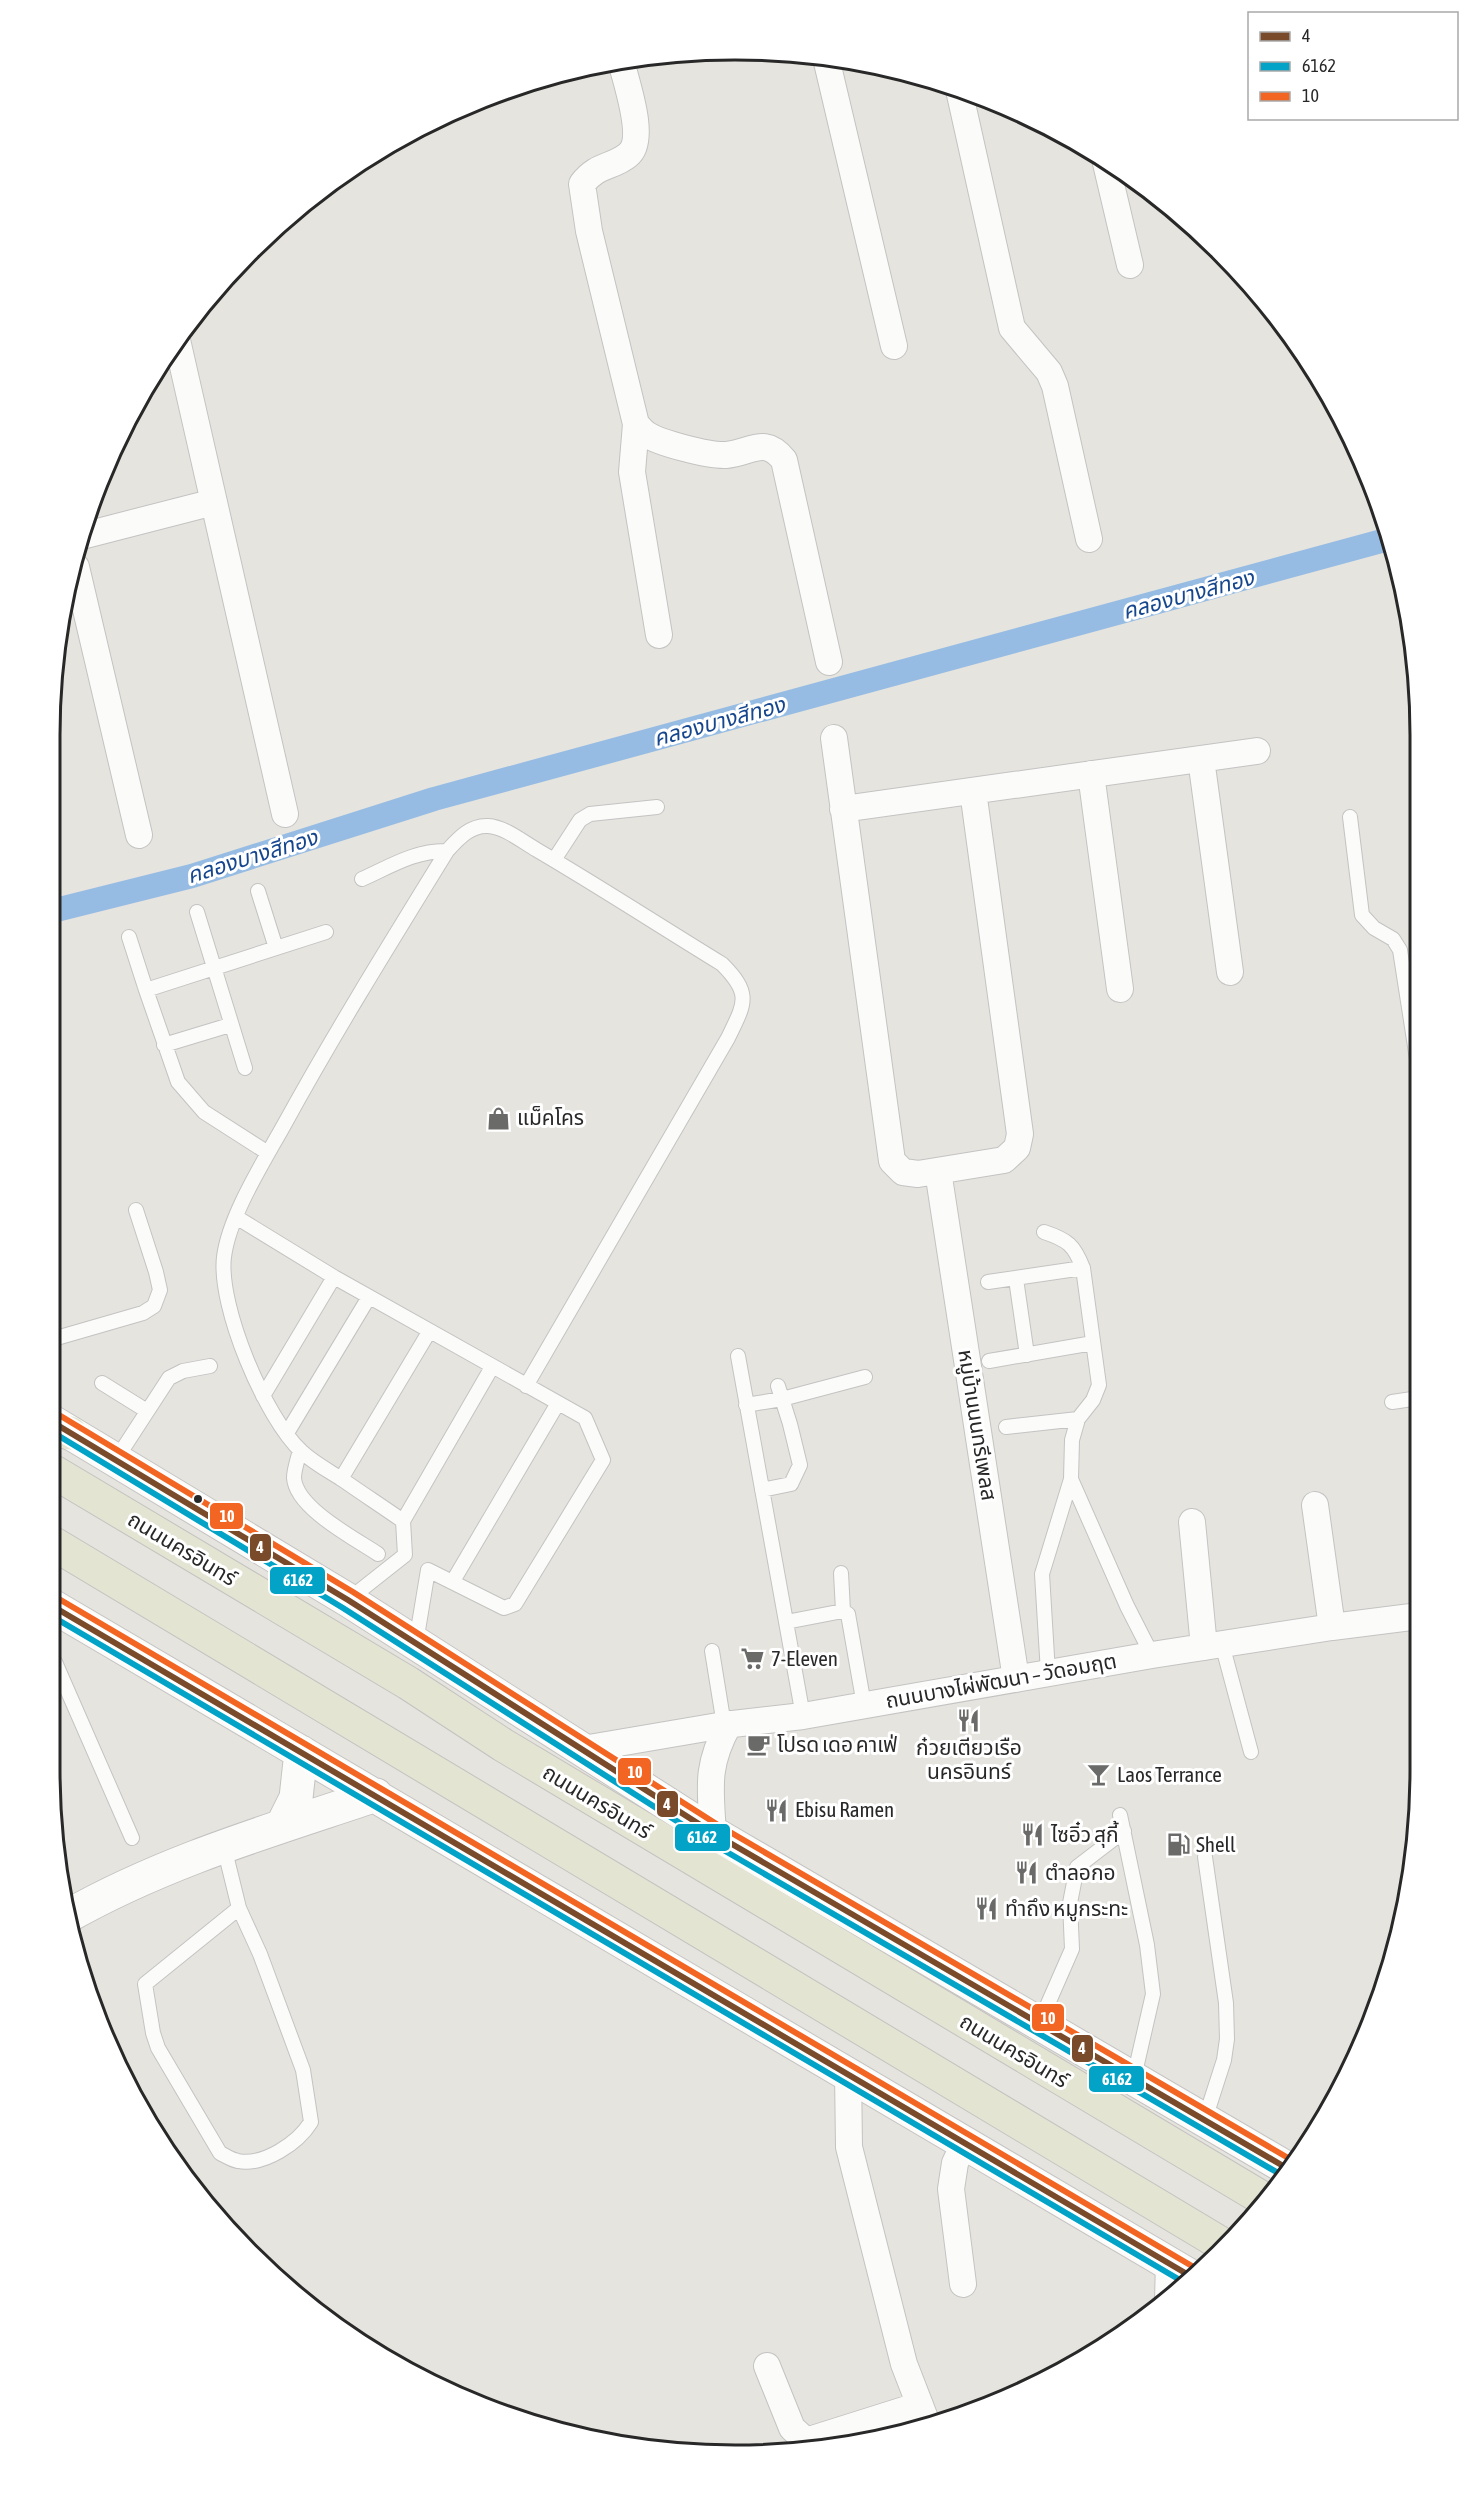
<svg xmlns="http://www.w3.org/2000/svg" width="1470" height="2505" viewBox="0 0 1470 2505" font-family="'Asap Condensed','Noto Sans Thai',sans-serif">
	<style>
		.lines { fill: none; stroke-linecap: round; stroke-linejoin: round }
		.canal { stroke: #96bce4; stroke-width: 24 }
		.lane-casing { stroke: #c4c3c3; stroke-width: 16 }
		.street-casing { stroke: #c4c3c3; stroke-width: 28 }
		.secondary-casing { stroke: #c4c3c3; stroke-width: 35 }
		.primary-casing { stroke: #c3c2c0; stroke-width: 35 }
		.lane { stroke: #fbfbfa; stroke-width: 14 }
		.street { stroke: #fbfbfa; stroke-width: 26 }
		.secondary { stroke: #fbfbfa; stroke-width: 33 }
		.primary { stroke: #e4e4d3; stroke-width: 33 }
		.bus-1-casing { stroke: #fff; stroke-width: 10 }
		.bus-2-casing { stroke: #fff; stroke-width: 10 }
		.bus-3-casing { stroke: #fff; stroke-width: 10 }
		.bus-1 { stroke: #7a4b2a; stroke-width: 6 }
		.bus-2 { stroke: #02a3c6; stroke-width: 6 }
		.bus-3 { stroke: #f26522; stroke-width: 6 }
		.bus-dot { fill: #282828; stroke: #fff; stroke-width: 2 }
		.labels { text-anchor: middle; stroke-width: 6; stroke-linejoin: round; paint-order: stroke }
		.poi-label { font-size: 21px; fill: #282828; stroke: #fff; text-anchor: start }
		.street-label { font-size: 21px; fill: #282828; stroke: #fff }
		.water-label { font-size: 22px; font-style: italic; fill: #16478e; stroke: #fff }
		.rim { fill: none; stroke: #282828; stroke-width: 3 }
		.line-badge { stroke: #fff; stroke-width: 2 }
		.badge-label { font-size: 16px; text-anchor: middle; font-weight: bold; fill: #fff }
	</style>
	<rect width="100%" height="100%" fill="#e6e4de"/>
	<g class="lines">
		<!-- canal -->
		<path class="canal" d="M52 911 192 876 434 799 1389 539"/>
		<defs>
			<path id="lane" d="M1350 817 1362 915 1374 928 1393 939 1400 950 1419 1072
				M554 860 580 820 590 814 657 807
				M362 879C389 867 416 850 447 851
				M258 891 276 948
				M197 912 245 1068
				M129 937 146 990
				M164 1045 230 1025
				M268 1153 204 1112 178 1082 146 990 326 932
				M236 1217 334 1277 585 1418 603 1460 515 1604 504 1608 428 1570 416 1642
				M1044 1232C1068 1240 1074 1245 1083 1268L1099 1385 1093 1400 1078 1419 1072 1440 1071 1479 1127 1606 1152 1655
				M1016 1279 1027 1355
				M988 1282 1083 1268
				M53 1339 143 1313 154 1306 160 1290 156 1272 136 1210
				M738 1356 803 1716
				M989 1361 1093 1343
				M102 1383 147 1411
				M263 1396 334 1277
				M1392 1402 1419 1398
				M746 1405 782 1399 865 1377
				M1006 1427 1078 1419
				M287 1433 369 1297
				M300 1450C298 1459 294 1469 294 1478 296 1508 354 1538 378 1554
				M115 1461 169 1378 183 1371 210 1366
				M341 1479 429 1332
				M762 1490 791 1484 800 1465 790 1424 778 1386
				M403 1521C383 1507 363 1494 343 1480 329 1471 314 1463 302 1452 265 1418 218 1306 224 1257 229 1216 264 1161 284 1125 335 1032 391 942 447 851 458 839 470 825 488 826 505 827 523 842 537 850 600 887 660 926 722 964 752 994 745 1003 728 1038L526 1386
				M841 1573 843 1611
				M453 1581 558 1403
				M348 1600 405 1555 403 1521 492 1367
				M786 1622 843 1611 848 1614 864 1705
				M1222 1644 1251 1752
				M712 1651 724 1725
				M55 1662 132 1838
				M1048 1673 1042 1574 1071 1479
				M1120 1815 1147 1945 1153 1994 1134 2077
				M224 1847 239 1908 260 1954 303 2070 311 2122C298 2143 264 2166 238 2161 232 2160 226 2156 220 2153L158 2048 153 2033 145 1984 239 1908
				M1205 1857 1226 2003 1227 2039 1224 2060 1205 2119
				M1376 2007 1377 2006
				M1040 2022 1072 1949 1070 1903 1077 1867 1124 1831"/>
			<path id="street" d="M826 58 894 346
				M621 61C626 82 647 140 628 155 612 168 597 164 582 184L589 231 636 424 632 472 659 635
				M959 90 1012 328 1049 372 1055 386 1089 539
				M1105 159 1130 265
				M177 340 285 814
				M636 424C639 427 642 431 646 434 659 443 710 456 726 455 751 453 764 435 784 460L829 662
				M82 536 214 502
				M76 567 139 835
				M834 738 892 1161 903 1172 918 1174 1004 1160 1017 1148 1020 1134 973 791
				M1201 759 1230 972
				M1091 774 1120 989
				M843 809 1257 751
				M938 1171 1016 1679
				M1315 1505 1332 1627
				M1192 1522 1204 1647
				M583 1749 724 1725 803 1716 1152 1655 1332 1627 1419 1616
				M713 1833C710 1787 706 1765 729 1724
				M848 2073 849 2147 904 2364 928 2426
				M963 2284 951 2189 955 2163 965 2142
				M1168 2300 1169 2262
				M767 2366 792 2428 806 2441 920 2405"/>
			<path id="secondary" d="M54 1423 348 1600 713 1833 1290 2170
				M54 1607 1192 2277
				M282 1826 296 1798 301 1752
				M68 1916C165 1861 272 1830 376 1795"/>
			<path id="primary" d="M54 1429 70 1433
				M54 1472 408 1683 503 1745 1267 2201
				M54 1544 1225 2246"/>
		</defs>
		<!-- lane casing -->
		<use href="#lane" class="lane-casing"/>
		<!-- street casing -->
		<use href="#street" class="street-casing"/>
		<!-- secondary casing -->
		<use href="#secondary" class="secondary-casing"/>
		<!-- primary casing -->
		<use href="#primary" class="primary-casing"/>
		<!-- lane -->
		<use href="#lane" class="lane"/>
		<!-- street -->
		<use href="#street" class="street"/>
		<!-- secondary -->
		<use href="#secondary" class="secondary"/>
		<!-- primary -->
		<use href="#primary" class="primary"/>
		<defs>
			<path id="bus-1" d="M54 1423 348 1600 713 1833 1290 2170
				M54 1607 1192 2277"/>
			<path id="bus-2" d="M54 1433 343 1608 708 1841 1285 2177
				M55 1618 1185 2283"/>
			<path id="bus-3" d="M59 1415 353 1592 718 1825 1295 2162
				M59 1599 1197 2269"/>
		</defs>
		<!-- bus-1 casing -->
		<use href="#bus-1" class="bus-1-casing"/>
		<!-- bus-2 casing -->
		<use href="#bus-2" class="bus-2-casing"/>
		<!-- bus-3 casing -->
		<use href="#bus-3" class="bus-3-casing"/>
		<!-- bus-1 -->
		<use href="#bus-1" class="bus-1"/>
		<!-- bus-2 -->
		<use href="#bus-2" class="bus-2"/>
		<!-- bus-3 -->
		<use href="#bus-3" class="bus-3"/>
	</g>
	<!-- icons -->
	<defs>
		<symbol id="shop-bare" viewBox="-9 -9 18 18"><path d="M-5-2.5h2.3a2.7 3.5 0 0 1 5.4 0H5L5.5 6h-11ZM-1.5-2.5h3a1.5 2.3 0 0 0-3 0Z" fill="#6a6a68" stroke="#fff" stroke-width="2.5" paint-order="stroke"/></symbol>
		<symbol id="supermarket-bare" viewBox="-9 -9 18 18"><path d="M-6-5.5h2.5l.6 2H6L4.5 2H-2.5L-4.4-4H-6ZM-1.5 3.2a1.3 1.3 0 1 0 .1 0ZM3 3.2a1.3 1.3 0 1 0 .1 0Z" fill="#6a6a68" stroke="#fff" stroke-width="2.5" paint-order="stroke"/></symbol>
		<symbol id="restaurant-bare" viewBox="-9 -9 18 18"><path d="M-5-6h1v4h1v-4h1v4h1v-4h1v5L-1.5 .5V6h-2V.5L-5-1ZM5-6V6H3V1.5H1.5Q1.5-4 5-6Z" fill="#6a6a68" stroke="#fff" stroke-width="2.5" paint-order="stroke"/></symbol>
		<symbol id="cafe-bare" viewBox="-9 -9 18 18"><path d="M-5.5-4.5H6V0H3Q3 3.5 0 3.5H-2.5Q-5.5 3.5-5.5 0ZM3-3.2v2h1.7v-2ZM-6 4.5H4V6H-6Z" fill="#6a6a68" stroke="#fff" stroke-width="2.5" paint-order="stroke"/></symbol>
		<symbol id="bar-bare" viewBox="-9 -9 18 18"><path d="M-6-5H6L.8 .8V4.5H3.5V6h-7V4.5H-.8V.8Z" fill="#6a6a68" stroke="#fff" stroke-width="2.5" paint-order="stroke"/></symbol>
		<symbol id="fuel-bare" viewBox="-9 -9 18 18"><path d="M-5.5-6h7V0h2V4h1.3V-2.5L3-4.5l.8-.8L6-3V5H2.5V1h-1V6h-7ZM-4.2-4.7v3.2H.2V-4.7Z" fill="#6a6a68" stroke="#fff" stroke-width="2.5" paint-order="stroke"/></symbol>
	</defs>
	<g fill-rule="evenodd">
		<use href="#shop-bare" x="482" y="1102" width="33" height="33"/>
		<use href="#supermarket-bare" x="736" y="1642" width="33" height="33"/>
		<use href="#restaurant-bare" x="952" y="1704" width="33" height="33"/>
		<use href="#cafe-bare" x="742" y="1728" width="33" height="33"/>
		<use href="#bar-bare" x="1082" y="1758" width="33" height="33"/>
		<use href="#restaurant-bare" x="760" y="1794" width="33" height="33"/>
		<use href="#restaurant-bare" x="1016" y="1818" width="33" height="33"/>
		<use href="#fuel-bare" x="1162" y="1828" width="33" height="33"/>
		<use href="#restaurant-bare" x="1010" y="1856" width="33" height="33"/>
		<use href="#restaurant-bare" x="970" y="1892" width="33" height="33"/>
	</g>
	<!-- markers -->
	<circle class="bus-dot" cx="198" cy="1499" r="5"/>
	<g class="labels">
		<!-- poi labels -->
		<g class="poi-label">
			<text x="517" y="1125">แม็คโคร</text>
			<text x="771" y="1666">7-Eleven</text>
			<text x="777" y="1752">โปรด เดอ คาเฟ่</text>
			<text x="969" y="1755" text-anchor="middle">ก๋วยเตียวเรือ<tspan x="969" dy="24">นครอินทร์</tspan></text>
			<text x="1117" y="1782">Laos Terrance</text>
			<text x="795" y="1817">Ebisu Ramen</text>
			<text x="1051" y="1842">ไซอิ๋ว สุกี้</text>
			<text x="1196" y="1852">Shell</text>
			<text x="1045" y="1880">ตำลอกอ</text>
			<text x="1005" y="1916">ทำถึง หมูกระทะ</text>
		</g>
		<!-- street labels -->
		<g class="street-label">
			<text transform="translate(977 1425) rotate(81)" y="7">หมู่บ้านนนทรีเพลส</text>
			<text transform="translate(182 1549) rotate(31)" y="7">ถนนนครอินทร์</text>
			<text transform="translate(1001 1681) rotate(-10)" y="7">ถนนบางไผ่พัฒนา – วัดอมฤต</text>
			<text transform="translate(597 1802) rotate(31)" y="7">ถนนนครอินทร์</text>
			<text transform="translate(1014 2051) rotate(31)" y="7">ถนนนครอินทร์</text>
		</g>
		<!-- water labels -->
		<g class="water-label">
			<text transform="translate(1188 594) rotate(-15)" y="8">คลองบางสีทอง</text>
			<text transform="translate(719 721) rotate(-15)" y="8">คลองบางสีทอง</text>
			<text transform="translate(252 856) rotate(-17)" y="8">คลองบางสีทอง</text>
		</g>
	</g>
	<!-- crop -->
	<path d="M0 0H1470V2505H0ZM735 60H735A675 675 0 0 1 1410 735V1770A675 675 0 0 1 735 2445H735A675 675 0 0 1 60 1770V735A675 675 0 0 1 735 60Z" fill="#fff" fill-rule="evenodd"/>
	<path class="rim" d="M735 60H735A675 675 0 0 1 1410 735V1770A675 675 0 0 1 735 2445H735A675 675 0 0 1 60 1770V735A675 675 0 0 1 735 60Z"/>
	<g class="line-badge">
		<rect x="209" y="1502" width="35" height="28" rx="6" fill="#f26522"/>
		<rect x="249" y="1533" width="23" height="29" rx="6" fill="#7a4b2a"/>
		<rect x="269" y="1566" width="57" height="29" rx="6" fill="#02a3c6"/>
		<rect x="617" y="1757" width="35" height="29" rx="6" fill="#f26522"/>
		<rect x="656" y="1790" width="23" height="28" rx="6" fill="#7a4b2a"/>
		<rect x="674" y="1823" width="57" height="29" rx="6" fill="#02a3c6"/>
		<rect x="1031" y="2003" width="34" height="29" rx="6" fill="#f26522"/>
		<rect x="1071" y="2034" width="23" height="29" rx="6" fill="#7a4b2a"/>
		<rect x="1088" y="2065" width="57" height="28" rx="6" fill="#02a3c6"/>
	</g>
	<g class="badge-label">
		<text x="227" y="1522">10</text>
		<text x="260" y="1553">4</text>
		<text x="298" y="1586">6162</text>
		<text x="635" y="1778">10</text>
		<text x="667" y="1810">4</text>
		<text x="702" y="1843">6162</text>
		<text x="1048" y="2024">10</text>
		<text x="1082" y="2054">4</text>
		<text x="1117" y="2085">6162</text>
	</g>
	<!-- legend -->
	<rect x="1248" y="12" width="210" height="108" fill="#ffffff" stroke="#a9a9a9" stroke-width="1.5"/>
	<rect x="1260" y="32" width="30" height="9" fill="#7a4b2a" stroke="#a9a9a9" stroke-width="1.5"/>
	<text x="1302" y="42" font-size="18" fill="#282828">4</text>
	<rect x="1260" y="62" width="30" height="9" fill="#02a3c6" stroke="#a9a9a9" stroke-width="1.5"/>
	<text x="1302" y="72" font-size="18" fill="#282828">6162</text>
	<rect x="1260" y="92" width="30" height="9" fill="#f26522" stroke="#a9a9a9" stroke-width="1.5"/>
	<text x="1302" y="102" font-size="18" fill="#282828">10</text>
</svg>
